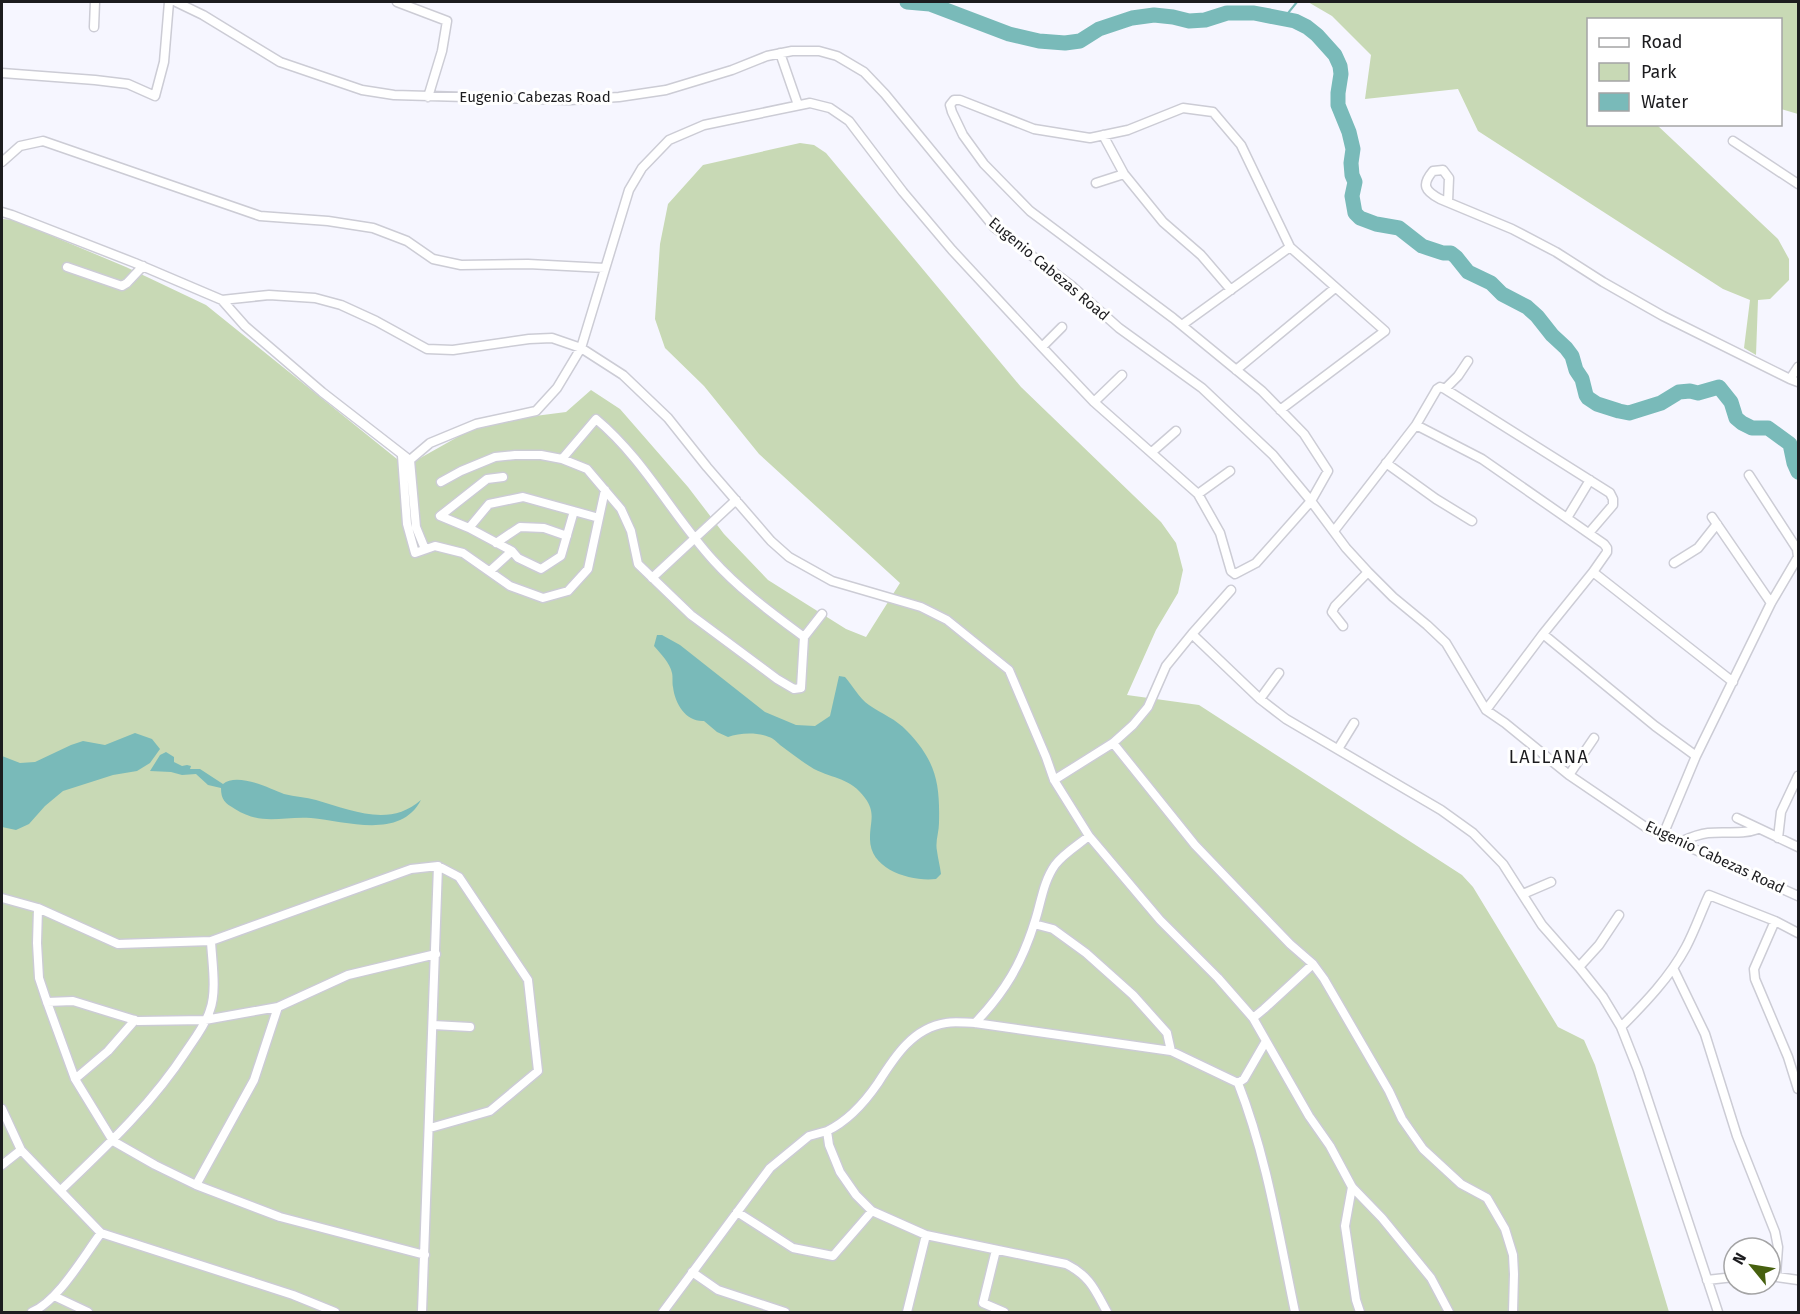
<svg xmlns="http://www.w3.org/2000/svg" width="1800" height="1314" viewBox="0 0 1800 1314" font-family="'Fira Sans',sans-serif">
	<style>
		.green { fill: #c8d9b5 }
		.water { fill: #79bab9 }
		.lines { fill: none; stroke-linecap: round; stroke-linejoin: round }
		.stream { stroke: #79bab9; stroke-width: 2 }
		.river { stroke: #79bab9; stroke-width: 15 }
		.minor-casing { stroke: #ccccd5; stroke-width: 11 }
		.minor { stroke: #fff; stroke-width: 8 }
		.labels { text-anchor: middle; stroke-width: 6; stroke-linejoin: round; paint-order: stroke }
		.street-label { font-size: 15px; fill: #1c1c1f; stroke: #fff }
		.quarter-label { font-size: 18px; letter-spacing: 1.5px; fill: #1c1c1f; stroke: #fff }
	</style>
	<rect width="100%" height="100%" fill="#f6f6ff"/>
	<!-- green -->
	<path class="green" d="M1308 2H1798V114L1781 109 1780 20H1588V124L1657 125 1778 239 1789 259V280L1770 299 1758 300 1756 355 1744 348 1750 300 1723 289 1478 131 1458 89 1365 99 1371 55 1332 16Z
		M800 143 814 145 826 153 1021 387 1161 522 1176 543 1183 570 1178 593 1156 630 1127 695 1199 705 1462 875 1473 887 1558 1027 1584 1040 1595 1065 1669 1312H2V219L14 220 126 267 206 305 397 459 415 461 470 430 535 416 566 412 591 390 620 409 688 487 724 534 768 580 846 629 866 637 900 583 759 454 704 386 665 348 655 319 660 244 668 204 703 165Z"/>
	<!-- water -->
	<path class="water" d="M657 635H662L680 645 765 712 796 725 815 726 830 716 839 676 845 677C853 686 859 698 869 705 882 714 896 719 907 731 936 761 940 783 939 823 939 832 935 842 937 851 938 859 940 866 941 874L936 879C911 882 869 870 870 838 870 821 876 813 865 798 851 778 834 779 814 769 802 762 791 753 780 745 777 742 773 738 769 737 757 732 739 733 728 737L717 732 704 721C686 722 675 704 673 687 672 683 673 677 672 673 670 663 661 654 654 646Z
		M135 733 152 739 160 749 150 763 137 771 113 775 63 791 45 806 29 824 16 830 2 827V756L20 763 35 762 71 745 83 741 105 745Z
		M166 752 174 757V762L182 766 187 765 191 766 190 769H200L223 784C237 772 269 788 284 794 295 797 306 797 316 800 352 810 389 828 421 800 400 840 346 821 311 818 282 816 262 826 235 809 225 803 221 800 221 788L208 785 196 774 182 775 171 772 150 771 160 755Z"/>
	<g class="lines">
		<!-- stream -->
		<path class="stream" d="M1284 18 1297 2"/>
		<!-- river -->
		<path class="river" d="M907 2 930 4 1009 34 1039 41 1065 43 1080 41 1099 29 1132 18 1154 15 1173 17 1189 21 1205 20 1227 13H1254L1295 21 1307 27 1317 35 1335 55 1340 66 1341 74 1338 93V105L1349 132 1353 149 1351 163 1352 175 1355 182 1352 196 1355 213 1360 218 1376 224 1399 228 1422 246 1443 253H1451L1456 257 1468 272 1491 283 1502 294 1527 307 1537 316 1552 335 1566 348 1572 356 1576 370 1582 379 1586 395 1588 398 1597 404 1619 411 1629 413 1661 403 1679 392 1690 391 1698 393 1719 387 1731 402 1736 418 1742 423 1752 428H1768L1790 444 1794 463 1798 472"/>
		<defs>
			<path id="minor" d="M176 2 203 15 280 62 362 90 394 95 570 100 619 97 666 90 732 70 767 56 792 51H819L837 56 864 72 885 94 994 227 1073 287 1119 328 1202 388 1273 455 1311 501 1346 548 1368 572 1393 597 1427 625 1446 643 1486 710 1505 723 1569 775 1647 828 1798 896
				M397 2 447 21 442 51 428 97
				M94 27 95 2
				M780 53 798 105
				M2 73 95 80 128 84 155 96 164 62 169 2
				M1103 135 1124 174 1163 222 1201 255 1231 290
				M1733 141 1798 184
				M2 162 20 146 43 141 260 216 328 221 373 228 407 241 433 259 461 265 528 264 605 268
				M1096 183 1124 174
				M1448 202 1449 178 1443 170 1433 171C1421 185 1425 191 1440 199L1512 229 1556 252 1603 282 1663 316 1790 379 1798 382
				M2 212 12 215 135 263 222 300 269 295 315 298 341 305 376 321 427 349 453 350 529 339 552 338 581 348 623 375 668 418 707 467 771 541 789 557 832 581 921 607 947 620 1009 670 1046 757 1054 780 1089 836 1160 920 1218 978 1253 1018 1309 1116 1330 1146 1352 1187 1382 1218 1431 1278 1449 1312
				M67 267 122 286 127 283 143 266
				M222 300 245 326 322 392 407 458
				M1182 325 1290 247
				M1042 347 1062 327
				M1236 370 1335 288
				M1790 379 1798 367
				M1445 389 1458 376 1468 361
				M1094 402 1122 375
				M1416 425 1437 389 1440 387 1445 389 1610 493 1613 499V505L1589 533
				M1152 452 1176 431
				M402 456 407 524 415 553 435 546 463 553 510 586 543 598 568 591 588 569 605 490
				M562 459 596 419C644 459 672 515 713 560 740 590 772 613 804 637
				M410 460 430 443 476 424 536 411 557 388 581 348 629 190 642 168 669 140 704 125 810 103 830 108 849 121 903 192 952 250 1042 347 1094 402 1198 494 1220 533 1231 571 1235 574 1256 563 1311 501 1328 471 1304 434 1262 391 1173 318 1030 211 984 164 963 135 952 112 950 105 954 100H960L1034 129 1090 138 1128 130 1183 108 1213 112 1241 145 1290 247 1385 331 1280 410
				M410 460 416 527 425 549
				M1386 463 1436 499 1472 521
				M503 477 487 479 440 516 469 528 512 551 518 558 541 569 561 556 574 511
				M441 482 461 471 495 457 515 455H541L562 459 587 469 621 509 631 531 638 564 691 615 777 679 794 689 801 688 804 637 822 614
				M1198 494 1230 471
				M1712 517 1771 603
				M1567 518 1590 480
				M469 528 489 504 523 497 599 518
				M1334 531 1416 425 1482 459 1604 544 1607 548V552L1593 572 1733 682
				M496 543 520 527 544 528 567 536
				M1674 563 1698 548 1717 524
				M490 571 512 551
				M652 578 736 500
				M1343 626 1332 612 1335 606 1368 572
				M1192 634 1260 699 1286 719 1441 810 1473 833 1503 864 1542 925 1579 967 1603 997 1621 1027 1638 1070 1718 1312
				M1543 634 1655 726 1696 756
				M1260 699 1279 673
				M1486 710 1543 634 1593 572
				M1113 743 1195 845 1290 944 1313 964 1324 979 1389 1091 1402 1119 1423 1149 1461 1184 1487 1198 1505 1229 1513 1255 1514 1274 1513 1312
				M1338 749 1354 723
				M1569 775 1594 738
				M1054 780 1113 743 1133 725 1148 707 1166 666 1192 634 1231 590
				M1737 818 1798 847
				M1663 835 1696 756 1771 603 1798 557 1797 549 1749 475
				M1778 838 1781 812 1798 776
				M1680 842C1689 838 1698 834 1708 833 1725 831 1742 835 1758 829
				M1523 894 1551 882
				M2 898 38 908 118 944 211 941 411 869 438 866 459 877 528 980 538 1071 490 1111 430 1128
				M38 908 37 943 39 978 47 1002 75 1079 113 1141 155 1165 196 1185 280 1217 425 1255
				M1775 921 1754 969 1755 979 1788 1057 1798 1089
				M1034 924 1053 929 1086 953 1133 995 1167 1033 1171 1051
				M1579 967 1599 945 1619 915
				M1673 968 1705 1034 1737 1136 1775 1232 1778 1247 1776 1275
				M47 1002 73 1001 138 1021 205 1020 278 1007 348 975 436 954
				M1253 1018 1264 1009 1313 964
				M975 1023C1005 992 1022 963 1035 921 1041 903 1043 882 1055 865 1063 854 1078 845 1089 836
				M433 1025 470 1027
				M1621 1027C1645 1003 1670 977 1686 947 1695 930 1701 912 1709 895L1775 921 1798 933
				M75 1079 108 1051 135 1020
				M1238 1083 1244 1079 1266 1041
				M2 1109 21 1150 101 1233 293 1295 335 1312
				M2 1165 21 1150
				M196 1185 254 1080 278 1007
				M1352 1187 1345 1226 1356 1300 1360 1312
				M61 1190C107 1146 152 1104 187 1050 195 1038 206 1024 210 1010 217 991 212 962 211 941
				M737 1212 793 1248 833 1256 872 1211
				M996 1250 983 1303 1004 1312
				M692 1272 718 1290 785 1312
				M1770 1276 1798 1280
				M1707 1280 1734 1277
				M54 1296 88 1312
				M32 1312C59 1300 83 1257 101 1233
				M422 1312 438 866
				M663 1312 770 1168 809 1136 827 1131
				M907 1312 926 1235
				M1107 1312C1095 1290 1090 1276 1066 1264L926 1235 872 1211 856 1195 840 1172 829 1145 827 1131C848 1121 865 1102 878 1083 895 1056 913 1028 946 1023 955 1021 966 1023 975 1023L1171 1051 1238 1083C1267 1157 1279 1236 1295 1312"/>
		</defs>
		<!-- minor casing -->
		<use href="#minor" class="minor-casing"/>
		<!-- minor -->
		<use href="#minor" class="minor"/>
	</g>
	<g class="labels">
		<!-- street labels -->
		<g class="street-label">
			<text x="535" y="102">Eugenio Cabezas Road</text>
			<text transform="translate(1049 269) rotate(40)" y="5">Eugenio Cabezas Road</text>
			<text transform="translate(1715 857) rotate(25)" y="5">Eugenio Cabezas Road</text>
		</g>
		<!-- quarter labels -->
		<g class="quarter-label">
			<text x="1549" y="763">LALLANA</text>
		</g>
	</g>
	<!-- border -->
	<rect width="1800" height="1314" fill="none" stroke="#1c1c1f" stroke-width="6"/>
	<!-- legend -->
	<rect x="1587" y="18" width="195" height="108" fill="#ffffff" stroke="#a4a4a5" stroke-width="1.5"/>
	<rect x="1599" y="38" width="30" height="9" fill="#ffffff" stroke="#a4a4a5" stroke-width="1.5"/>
	<text x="1641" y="48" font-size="18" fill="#1c1c1f">Road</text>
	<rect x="1599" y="63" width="30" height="18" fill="#c8d9b5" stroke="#a4a4a5" stroke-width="1.5"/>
	<text x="1641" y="78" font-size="18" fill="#1c1c1f">Park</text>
	<rect x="1599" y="93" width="30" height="18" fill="#79bab9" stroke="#a4a4a5" stroke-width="1.5"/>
	<text x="1641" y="108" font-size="18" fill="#1c1c1f">Water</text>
	<!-- north arrow -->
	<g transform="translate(1752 1266) rotate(300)"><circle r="28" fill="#ffffff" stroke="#a4a4a5" stroke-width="1.5"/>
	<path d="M0-4.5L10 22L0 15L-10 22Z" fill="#46600f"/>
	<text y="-9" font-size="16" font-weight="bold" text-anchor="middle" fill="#1c1c1f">N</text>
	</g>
</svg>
